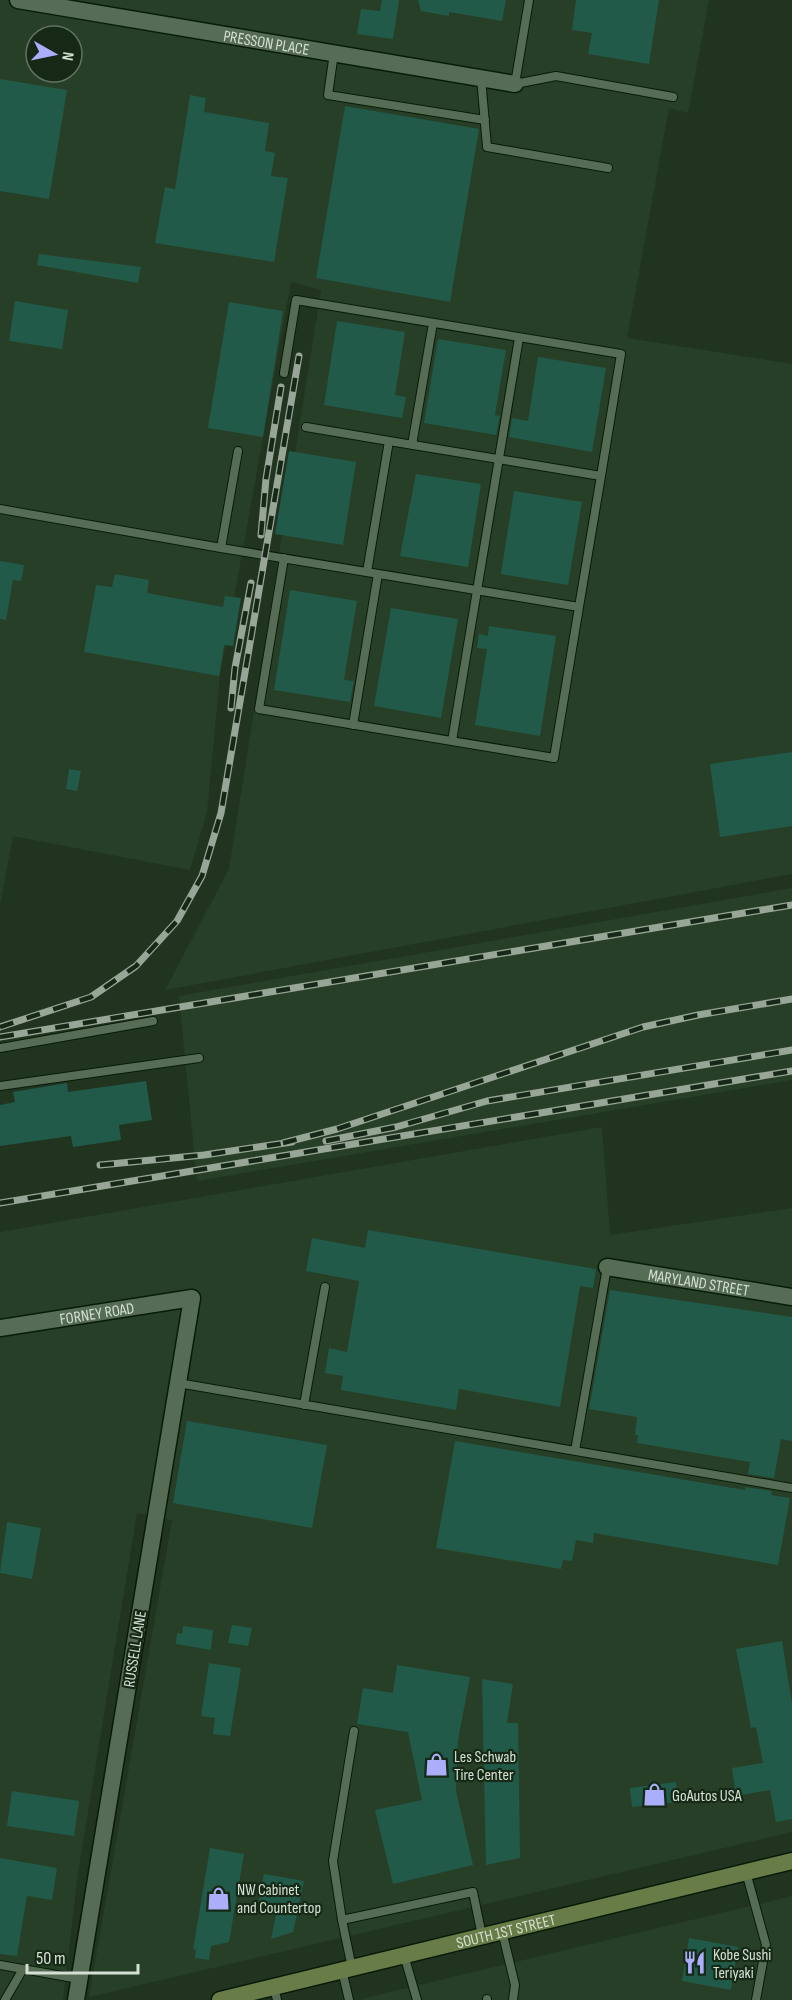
<svg xmlns="http://www.w3.org/2000/svg" width="792" height="2000" viewBox="0 0 792 2000" font-family="'Sofia Sans Condensed',sans-serif">
	<style>
		.built { fill: #273f27; fill-rule: evenodd }
		.building { fill: #225a4a }
		.lines { fill: none; stroke-linecap: round; stroke-linejoin: round }
		.service-casing { stroke: #081b08; stroke-width: 10 }
		.minor-casing { stroke: #081b08; stroke-width: 19 }
		.secondary-casing { stroke: #081b08; stroke-width: 19 }
		.service { stroke: #566c55; stroke-width: 8 }
		.minor { stroke: #566c55; stroke-width: 16 }
		.secondary { stroke: #687c48; stroke-width: 16 }
		.rail-casing { stroke: #98a697; stroke-width: 7 }
		.rail { stroke: #162916; stroke-width: 4.5; stroke-dasharray: 14; stroke-linecap: butt }
		.labels { text-anchor: middle; stroke-width: 4.5; stroke-linejoin: round; paint-order: stroke }
		.street-label { font-size: 16px; fill: #d4e0d3; stroke: #162916 }
		.poi-label { font-size: 16px; fill: #d4e0d3; stroke: #162916; text-anchor: start }
	</style>
	<rect width="100%" height="100%" fill="#20341f"/>
	<!-- built -->
	<path class="built" d="M0 0H709L688 113 669 108 627 338 792 364V874L165 990 229 869 321 290 291 282 220 676 207 812 190 870 13 836 0 905ZM36 36H72V72H36Z
		M792 888V1080L197 1181 179 996Z
		M602 1127 610 1235 792 1208V1832L89 1997 172 1520 137 1513 78 1873 63 2000H0V1232Z
		M792 1896V2000H359L394 1991Z"/>
	<!-- building -->
	<path class="building" d="M382 0H399L393 39 357 34 361 9 380 11Z
		M418 0H506L502 21 449 12V16L421 11Z
		M576 0H659L649 64 588 54 592 33 572 30Z
		M0 79 67 90 49 199 0 191Z
		M190 95 206 98 204 112 269 123 265 151 275 153 271 176 288 178 274 262 155 243 165 187 175 189Z
		M345 106 479 129 450 302 316 278Z
		M39 254 141 267 138 283 37 265Z
		M15 301 68 310 62 349 9 341Z
		M229 302 283 311 263 437 208 428Z
		M337 321 405 332 395 395 406 397 402 418 324 405Z
		M438 339 506 350 495 415 500 416 496 435 424 423Z
		M538 357 606 368 592 452 509 437 512 418 528 421Z
		M289 451 356 462 343 545 275 534Z
		M416 474 481 484 468 567 400 556Z
		M514 491 582 502 568 585 501 574Z
		M0 561 24 565 21 581 13 580 6 620 0 619Z
		M115 574 149 580 147 593 223 607 225 596 241 598 233 646 224 645 219 676 84 652 96 585 112 587Z
		M290 590 357 601 344 680 354 681 350 702 274 690Z
		M391 608 458 619 441 718 374 706Z
		M489 626 556 636 540 736 475 725 487 649 477 648 479 634 488 636Z
		M792 752V826L720 837 710 764Z
		M69 769 81 771 77 791 66 789Z
		M146 1081 152 1120 119 1125 121 1140 73 1147 71 1136 0 1146V1105L15 1102 13 1092 67 1083 68 1092Z
		M368 1230 596 1269 593 1288 580 1286 560 1407 459 1389 456 1410 341 1390 343 1376 325 1373 329 1348 347 1352 359 1281 306 1271 312 1238 365 1248Z
		M610 1290 792 1317V1441L781 1439 774 1478 748 1474 750 1462 637 1443 638 1435H635L637 1417 589 1409Z
		M187 1421 327 1445 312 1528 173 1503Z
		M455 1441 745 1490V1487L772 1491 771 1495 790 1498 778 1565 594 1533 593 1543 576 1540 572 1561 563 1560 561 1569 436 1548Z
		M7 1522 41 1528 32 1579 0 1573Z
		M232 1625 252 1628 248 1646 228 1643Z
		M183 1626 213 1630 211 1650 176 1644 177 1633 182 1634Z
		M782 1641 792 1704V1819L776 1822 770 1790 736 1796 732 1768 763 1763 756 1727 751 1728 736 1649Z
		M209 1663 241 1668 230 1736 213 1734 215 1718 201 1716Z
		M397 1665 470 1677 458 1740 456 1791 473 1865 393 1884 375 1810 422 1800 408 1732 357 1724 363 1688 393 1693Z
		M482 1679 513 1684 507 1723H518L520 1858 486 1865Z
		M676 1782 678 1802 632 1807 630 1788Z
		M12 1791 79 1801 74 1836 7 1826Z
		M210 1848 244 1854 229 1942 211 1946 209 1960 195 1958 196 1949 193 1950Z
		M0 1858 57 1868 52 1900 27 1896 17 1956 0 1954Z
		M264 1874 304 1881 293 1932 271 1939 278 1905 259 1901Z
		M689 1938 738 1947 731 1990 682 1981Z"/>
	<g class="lines">
		<defs>
			<path id="service" d="M529 0 515 84 556 76 673 97
				M334 53 328 95 485 120
				M481 78 487 147 608 168
				M284 373 296 300 621 354 601 476 389 441
				M306 427 389 441 367 572
				M412 445 433 323
				M0 509 221 548 238 451
				M221 548 579 607 554 758 259 709 284 558
				M579 607 601 476
				M353 725 378 574
				M452 741 519 338
				M0 1048 153 1021
				M0 1086 199 1058
				M178 1383 792 1488
				M304 1405 325 1287
				M575 1451 607 1267
				M746 1872 766 1945 756 2000
				M342 1920 333 1861 354 1731
				M502 1931 515 1985 513 2000
				M404 1955 417 2000
				M0 1965 79 1979
				M352 1968 342 1920 473 1892 482 1936
				M342 1970 349 2000
				M274 1987 277 2000
				M5 2000 23 1969
				M487 2000V1999"/>
			<g id="minor">
				<path id="s1" d="M18 0 515 84"/>
				<path id="s2" d="M607 1267 792 1297"/>
				<path id="s3" d="M0 1328 192 1298 76 2000"/>
			</g>
			<g id="secondary">
				<path id="s4" d="M220 2000 792 1861"/>
			</g>
		</defs>
		<!-- service casing -->
		<use href="#service" class="service-casing"/>
		<!-- minor casing -->
		<use href="#minor" class="minor-casing"/>
		<!-- secondary casing -->
		<use href="#secondary" class="secondary-casing"/>
		<!-- service -->
		<use href="#service" class="service"/>
		<!-- minor -->
		<use href="#minor" class="minor"/>
		<!-- secondary -->
		<use href="#secondary" class="secondary"/>
		<defs>
			<path id="rail" d="M261 535 266 479 281 387
				M231 708 235 668 251 583
				M0 1027 91 997 136 966 177 921 202 876 221 813 299 356
				M0 1037 792 905
				M326 1141 396 1127 487 1101 792 1050
				M283 1143 337 1129 643 1027 698 1015 792 999
				M100 1165 204 1155 292 1142
				M0 1203 792 1071"/>
		</defs>
		<!-- rail casing -->
		<use href="#rail" class="rail-casing"/>
		<!-- rail -->
		<use href="#rail" class="rail"/>
	</g>
	<!-- icons -->
	<defs>
		<symbol id="shop-bare" viewBox="-9 -9 18 18"><path d="M-5-2.5h2.3a2.7 3.5 0 0 1 5.4 0H5L5.5 6h-11ZM-1.5-2.5h3a1.5 2.3 0 0 0-3 0Z" fill="#abaffb" stroke="#162916" stroke-width="2.5" paint-order="stroke"/></symbol>
		<symbol id="restaurant-bare" viewBox="-9 -9 18 18"><path d="M-5-6h1v4h1v-4h1v4h1v-4h1v5L-1.5 .5V6h-2V.5L-5-1ZM5-6V6H3V1.5H1.5Q1.5-4 5-6Z" fill="#abaffb" stroke="#162916" stroke-width="2.5" paint-order="stroke"/></symbol>
	</defs>
	<g fill-rule="evenodd">
		<use href="#shop-bare" x="420" y="1748" width="33" height="33"/>
		<use href="#shop-bare" x="638" y="1778" width="33" height="33"/>
		<use href="#shop-bare" x="202" y="1882" width="33" height="33"/>
		<use href="#restaurant-bare" x="678" y="1946" width="33" height="33"/>
	</g>
	<g class="labels">
		<!-- street labels -->
		<g class="street-label">
			<text dy="6" stroke="none"><textPath href="#s1" startOffset="252">PRESSON PLACE</textPath></text>
			<text dy="6" stroke="none"><textPath href="#s2" startOffset="93">MARYLAND STREET</textPath></text>
			<text dy="6" stroke="none"><textPath href="#s3" startOffset="98">FORNEY ROAD</textPath></text>
			<text transform="translate(134 1649) rotate(-81)" y="6">RUSSELL LANE</text>
			<text dy="6" stroke="none"><textPath href="#s4" startOffset="294">SOUTH 1ST STREET</textPath></text>
		</g>
		<!-- poi labels -->
		<g class="poi-label">
			<text x="454" y="1762">Les Schwab<tspan x="454" dy="18">Tire Center</tspan></text>
			<text x="672" y="1801">GoAutos USA</text>
			<text x="237" y="1895">NW Cabinet<tspan x="237" dy="18">and Countertop</tspan></text>
			<text x="713" y="1960">Kobe Sushi<tspan x="713" dy="18">Teriyaki</tspan></text>
		</g>
	</g>
	<!-- north arrow -->
	<g transform="translate(54 54) rotate(99)"><circle r="28" fill="#162916" stroke="#627262" stroke-width="1.5"/>
	<path d="M0-4.5L10 22L0 15L-10 22Z" fill="#abaffb"/>
	<text y="-9" font-size="16" font-weight="bold" text-anchor="middle" fill="#d4e0d3">N</text>
	</g>
	<!-- scale -->
	<path d="M27 1964v9h111v-9" fill="none" stroke="#d4e0d3" stroke-width="3"/>
	<text x="36" y="1964" font-size="18" fill="#d4e0d3" stroke="#162916" stroke-width="4.5" paint-order="stroke">50 m</text>
</svg>
